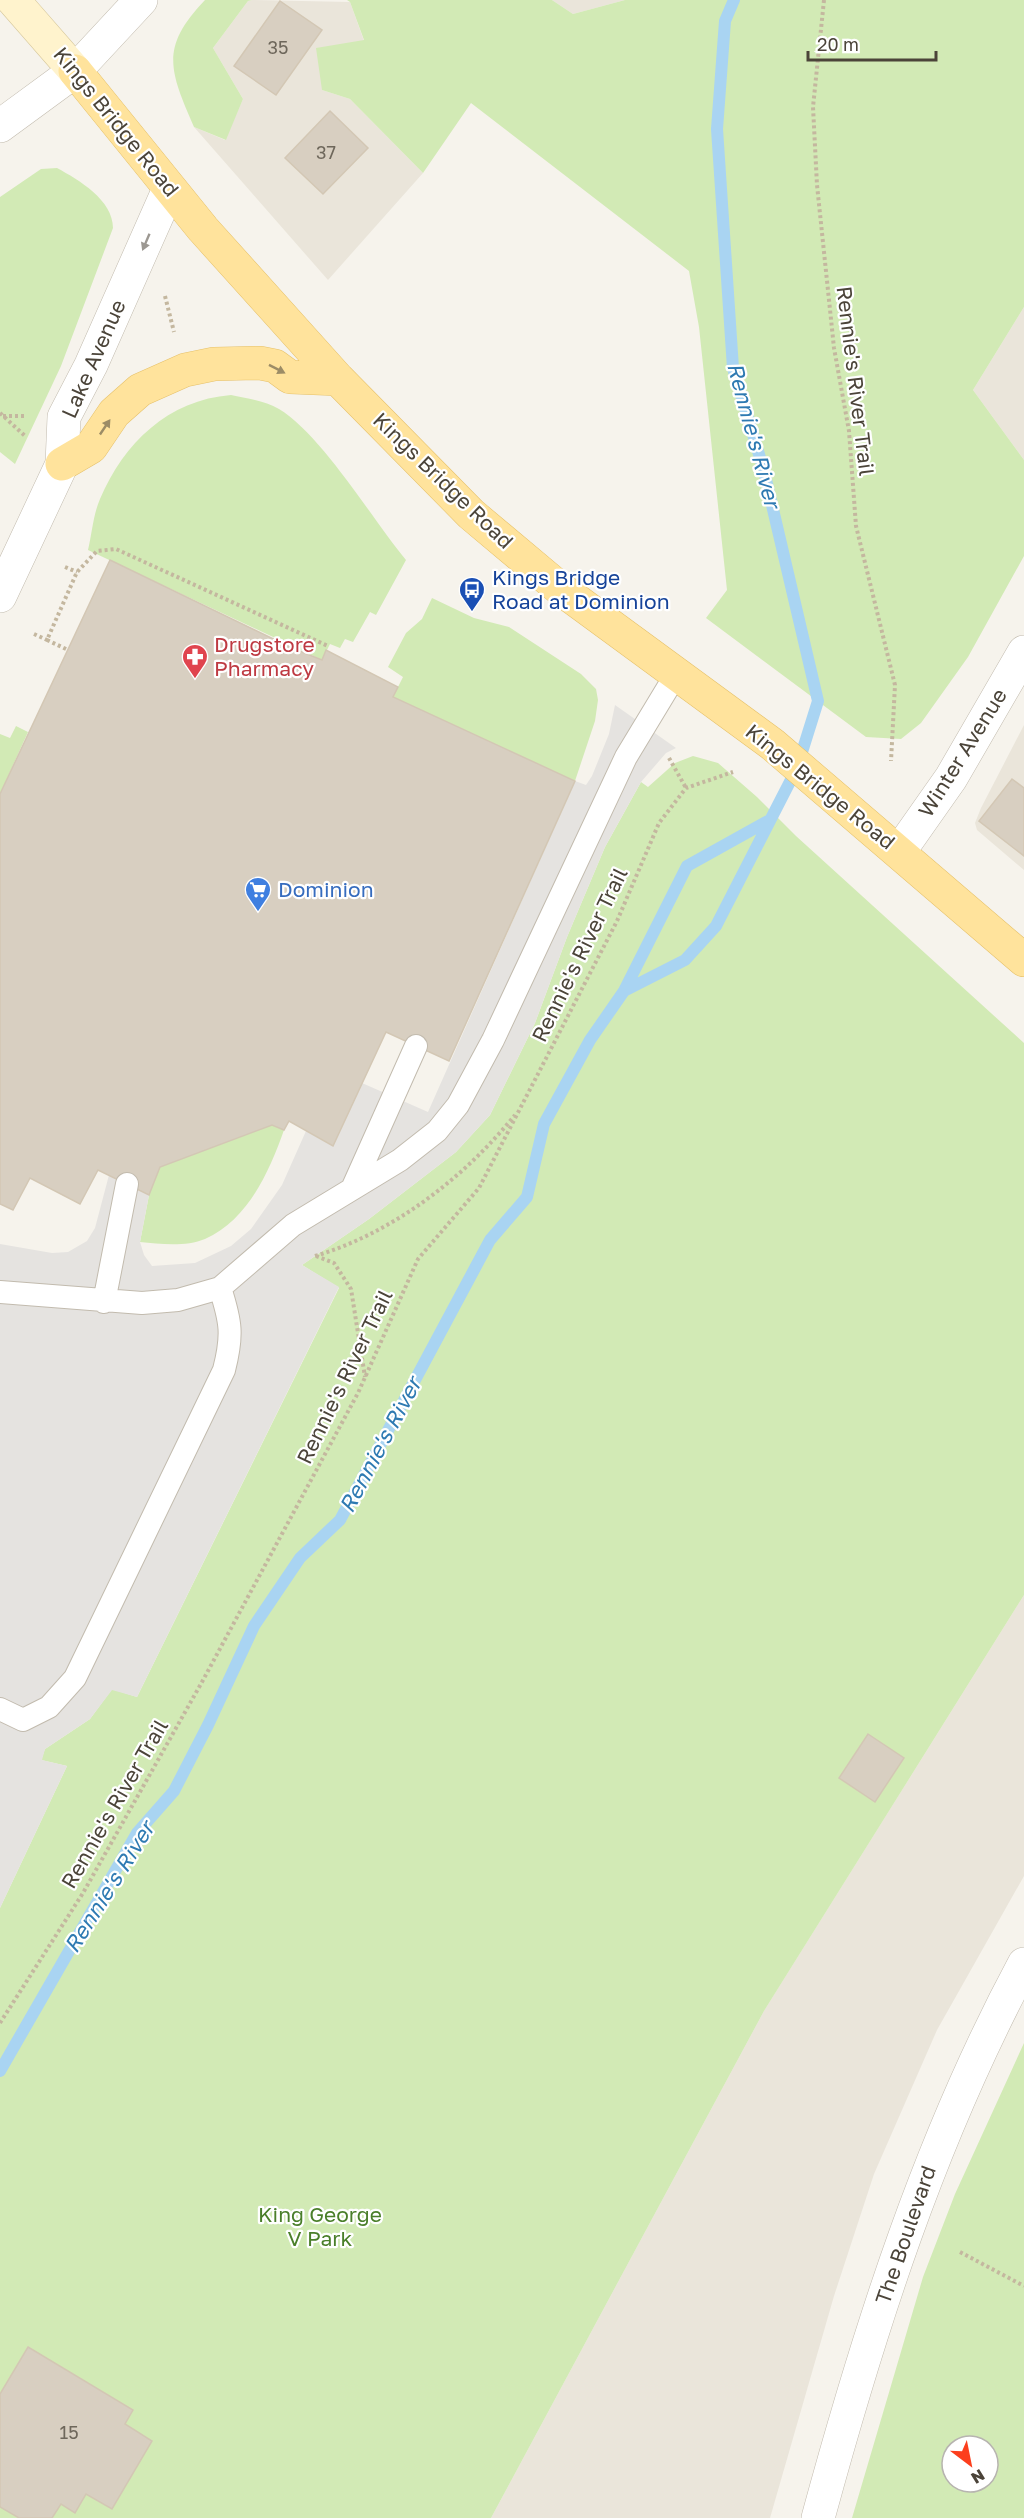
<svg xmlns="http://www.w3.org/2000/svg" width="1024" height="2518" viewBox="0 0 1024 2518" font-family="'Golos Text',sans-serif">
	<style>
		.residential { fill: #eae5da }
		.green { fill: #d2eab5; fill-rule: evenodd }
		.parking { fill: #e5e3e0 }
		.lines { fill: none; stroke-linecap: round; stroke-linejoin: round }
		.stream { stroke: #a9d4f2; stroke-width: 12 }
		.building { fill: #d8cfc1; stroke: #d3c7b4; stroke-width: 1.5 }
		.service-casing { stroke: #c2bbae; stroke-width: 24 }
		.minor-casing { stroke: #c2bbae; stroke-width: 34 }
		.tertiary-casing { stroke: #c2bbae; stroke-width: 34 }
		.secondary-casing { stroke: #d6c79b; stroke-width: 34 }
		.primary-casing { stroke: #e6c16a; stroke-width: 34 }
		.path { stroke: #c4b79f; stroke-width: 4; stroke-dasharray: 3 3; stroke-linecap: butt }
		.service { stroke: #fff; stroke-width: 22 }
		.minor { stroke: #fff; stroke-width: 33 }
		.tertiary { stroke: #fff; stroke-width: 33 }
		.secondary { stroke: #fff3cd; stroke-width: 33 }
		.primary { stroke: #ffe39c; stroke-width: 33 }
		.oneway { fill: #9c9892 }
		.oneway2 { fill: #9c8c66 }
		.labels { text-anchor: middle; stroke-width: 4.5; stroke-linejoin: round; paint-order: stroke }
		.number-label { font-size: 18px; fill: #6e675b }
		.street-label { font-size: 21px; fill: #4b4439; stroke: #fff }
		.transit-label { font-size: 21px; fill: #164399; stroke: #fff; text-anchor: start }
		.health-label { font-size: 21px; fill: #be3a42; stroke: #fff; text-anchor: start }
		.shop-label { font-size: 21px; fill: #366cbe; stroke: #fff; text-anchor: start }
		.park-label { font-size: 21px; fill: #4a7f2a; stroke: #fff }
		.water-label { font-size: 22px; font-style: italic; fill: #2e7ab2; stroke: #fff }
	</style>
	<rect width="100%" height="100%" fill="#f6f3ec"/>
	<!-- residential -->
	<path class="residential" d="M252 0 350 2 364 41 322 90 350 99 423 173 328 280 194 127 225 140 243 99 213 48 248 1Z
		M552 0H625L573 14Z
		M1024 307V460L973 390Z
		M1024 725V870L977 830 975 823 981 808Z
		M1024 1595V1876L937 2030 874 2174 834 2296 770 2518H491L764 2011Z"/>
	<!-- green -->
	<path class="green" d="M205 0H252L248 1 213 48 243 99 226 140 194 127C170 71 159 48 205 0Z
		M347 0H552L573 14 625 0H1024V307L973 390 1024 460V556L968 657 921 723 901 739 866 737 706 618 727 590 699 327 689 271 471 103 423 173 350 99 322 90 316 48 364 40 350 2Z
		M57 168C79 180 113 200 113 228L61 366 15 464 0 452V197L41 169Z
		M231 395C246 398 265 401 279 409 322 435 372 519 406 560L376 615 370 612 353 642 345 639 340 648 330 644 322 660 88 550C92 534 93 515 100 499 124 443 168 400 231 395Z
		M432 598 474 618 509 627 581 674 596 689 598 700 595 721 575 781 393 697 403 677 388 667 406 633 422 619Z
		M16 726 28 732 0 794V734L10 738Z
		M693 756 718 763 757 797 796 836 1024 1043V1595L764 2011 491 2518H0V1908L67 1766 41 1760 45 1749 90 1719 112 1689 137 1697 339 1288 302 1265 369 1219 456 1152 490 1115 535 1023 567 937 605 847 641 782 648 787 675 763Z
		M272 1125 284 1130C269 1172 248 1220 205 1239 186 1247 160 1244 140 1242L149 1195 160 1167Z
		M1024 2043V2518H852L923 2277 955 2194ZM952 2446H988V2482H952Z"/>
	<!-- parking -->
	<path class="parking" d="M615 705 676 748 666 753 641 782 605 847 567 937 535 1023 490 1115 456 1152 369 1219 302 1265 339 1287 137 1697 112 1690 90 1719 45 1749 42 1760 67 1766 0 1908V1244L52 1253 68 1252 87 1241 95 1228 109 1175 149 1195 140 1242 144 1255 152 1266 195 1263 231 1246 251 1229 282 1185 306 1131 333 1146 362 1083 428 1112 575 781 586 785 592 776 609 734Z"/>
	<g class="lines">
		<!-- stream -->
		<path class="stream" d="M624 991 685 960 716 926 797 768 818 701 764 471 733 368 717 129 725 21 734 0
			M0 2071 137 1833 174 1791 208 1725 254 1626 300 1558 340 1520 490 1240 527 1197 544 1124 590 1040 624 991 687 866 768 821"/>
	</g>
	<!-- building -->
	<path class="building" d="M280 1 322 30 276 95 234 66Z
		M330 111 368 148 323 194 285 158Z
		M110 560 292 648 322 660 326 650 398 687 393 697 575 781 449 1061 386 1032 333 1146 289 1121 284 1130 272 1125 160 1167 149 1195 98 1170 80 1204 30 1178 13 1210 0 1204V794Z
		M1012 779 1024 788V856L979 821Z
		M868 1734 904 1758 875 1802 839 1778Z
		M28 2347 133 2410 125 2424 152 2441 112 2509 86 2494 75 2513 61 2504 52 2518H19L0 2507V2394Z"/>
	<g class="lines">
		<defs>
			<path id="service" d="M352 1189 416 1046
				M0 1292 142 1303 178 1300 220 1288 293 1225 400 1160 437 1131 458 1105 493 1040 626 757 675 676
				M104 1302 127 1184
				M0 1709 23 1720 49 1707 75 1678 224 1370C233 1335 231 1322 220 1288"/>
			<path id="minor" d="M0 126 75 71
				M0 596 62 464 64 417 91 365 169 189
				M899 852 951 778 1024 652"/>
			<path id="tertiary" d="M75 71 141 0
				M818 2518C870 2327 930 2139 1024 1964"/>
			<path id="secondary" d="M13 0 75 71"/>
			<path id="primary" d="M75 71 203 229 338 379 471 514 558 587 772 744 1024 960
				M62 464 91 447 114 413 140 390 185 370 214 364 260 363 275 366 290 377 338 379"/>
		</defs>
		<!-- service casing -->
		<use href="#service" class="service-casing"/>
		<!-- minor casing -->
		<use href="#minor" class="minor-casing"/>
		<!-- tertiary casing -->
		<use href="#tertiary" class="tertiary-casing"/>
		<!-- secondary casing -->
		<use href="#secondary" class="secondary-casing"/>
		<!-- primary casing -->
		<use href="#primary" class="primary-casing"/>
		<!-- path -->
		<path class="path" d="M824 0 813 107 817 185 834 348 849 431 856 526 895 685 891 761
			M165 296 174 332
			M0 413 25 436
			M3 416H25
			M65 567 77 572
			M34 634 47 640
			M66 649 47 640 77 572 97 551 116 549 328 646
			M669 758 686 788
			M315 1256C393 1233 464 1178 515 1115
			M316 1256 334 1263 351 1289 365 1377
			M0 2023 83 1893 202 1682 358 1393 418 1259 479 1188 617 921 659 823 686 788 733 772
			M960 2252 1024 2286"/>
		<!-- service -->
		<use href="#service" class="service"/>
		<!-- minor -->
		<use href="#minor" class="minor"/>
		<!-- tertiary -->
		<use href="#tertiary" class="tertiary"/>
		<!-- secondary -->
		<use href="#secondary" class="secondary"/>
		<!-- primary -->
		<use href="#primary" class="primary"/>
	</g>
	<!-- one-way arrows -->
	<defs><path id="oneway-solid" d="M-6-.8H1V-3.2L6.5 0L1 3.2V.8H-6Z" transform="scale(1.5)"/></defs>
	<use class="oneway" href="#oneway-solid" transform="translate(146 242) rotate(113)"/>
	<g class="oneway2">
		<use href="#oneway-solid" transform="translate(277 369) rotate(27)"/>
		<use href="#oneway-solid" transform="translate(105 427) rotate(-56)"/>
	</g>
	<!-- icons -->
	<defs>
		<symbol id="bus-pin" viewBox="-11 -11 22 30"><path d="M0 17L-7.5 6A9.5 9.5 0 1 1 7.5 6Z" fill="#1a4fb4" stroke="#fff"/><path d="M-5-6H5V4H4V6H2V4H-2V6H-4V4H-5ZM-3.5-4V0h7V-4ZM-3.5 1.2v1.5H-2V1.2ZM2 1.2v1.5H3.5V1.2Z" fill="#fff"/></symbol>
		<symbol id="pharmacy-pin" viewBox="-11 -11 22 30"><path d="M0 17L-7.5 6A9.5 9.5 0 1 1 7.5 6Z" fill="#e0444e" stroke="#fff"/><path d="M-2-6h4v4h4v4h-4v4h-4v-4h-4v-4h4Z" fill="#fff"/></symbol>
		<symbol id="supermarket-pin" viewBox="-11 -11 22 30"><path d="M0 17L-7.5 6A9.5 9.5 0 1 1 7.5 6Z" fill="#3f7fe0" stroke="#fff"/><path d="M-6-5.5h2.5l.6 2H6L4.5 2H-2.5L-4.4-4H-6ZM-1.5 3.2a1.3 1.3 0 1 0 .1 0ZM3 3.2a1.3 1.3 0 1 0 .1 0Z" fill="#fff"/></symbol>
	</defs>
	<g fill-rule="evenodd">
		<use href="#bus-pin" x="457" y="575" width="30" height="40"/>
		<use href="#pharmacy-pin" x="180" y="642" width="30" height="40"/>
		<use href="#supermarket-pin" x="243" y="875" width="30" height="40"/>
	</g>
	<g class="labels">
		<!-- number labels -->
		<g class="number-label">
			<text x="278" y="54">35</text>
			<text x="326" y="159">37</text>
			<text x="69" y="2439">15</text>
		</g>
		<!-- street labels -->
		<g class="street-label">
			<text transform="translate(116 122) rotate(51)" y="7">Kings Bridge Road</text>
			<text transform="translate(94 359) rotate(-66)" y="7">Lake Avenue</text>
			<text transform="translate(855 381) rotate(83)" y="7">Rennie's River Trail</text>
			<text transform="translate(443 481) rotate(44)" y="7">Kings Bridge Road</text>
			<text transform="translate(963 753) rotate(-58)" y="7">Winter Avenue</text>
			<text transform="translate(820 787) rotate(39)" y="7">Kings Bridge Road</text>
			<text transform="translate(580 955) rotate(-64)" y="7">Rennie's River Trail</text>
			<text transform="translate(345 1377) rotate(-64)" y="7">Rennie's River Trail</text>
			<text transform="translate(115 1804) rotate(-60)" y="7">Rennie's River Trail</text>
			<text transform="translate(906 2235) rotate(-71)" y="7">The Boulevard</text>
		</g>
		<!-- transit labels -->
		<g class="transit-label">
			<text x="492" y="585">Kings Bridge<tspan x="492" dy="24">Road at Dominion</tspan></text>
		</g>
		<!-- health labels -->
		<g class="health-label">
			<text x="214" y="652">Drugstore<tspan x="214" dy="24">Pharmacy</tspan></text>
		</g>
		<!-- shop labels -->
		<g class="shop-label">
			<text x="278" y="897">Dominion</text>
		</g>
		<!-- park labels -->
		<g class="park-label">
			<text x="320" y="2222">King George<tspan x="320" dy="24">V Park</tspan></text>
		</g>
		<!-- water labels -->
		<g class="water-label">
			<text transform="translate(754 435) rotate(75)" y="8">Rennie's River</text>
			<text transform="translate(380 1445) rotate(-62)" y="8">Rennie's River</text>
			<text transform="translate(109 1887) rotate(-58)" y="8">Rennie's River</text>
		</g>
	</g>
	<!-- north arrow -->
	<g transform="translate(970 2464) rotate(148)"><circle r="28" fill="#ffffff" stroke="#b7b4b0" stroke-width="1.5"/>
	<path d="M0-4.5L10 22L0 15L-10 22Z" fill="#fc3f1d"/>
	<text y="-9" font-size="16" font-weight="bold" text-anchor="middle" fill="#4b4439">N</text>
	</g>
	<!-- scale -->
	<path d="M808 51v9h128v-9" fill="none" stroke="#4b4439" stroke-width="3"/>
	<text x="817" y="51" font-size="18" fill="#4b4439" stroke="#ffffff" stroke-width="4.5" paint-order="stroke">20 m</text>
</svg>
